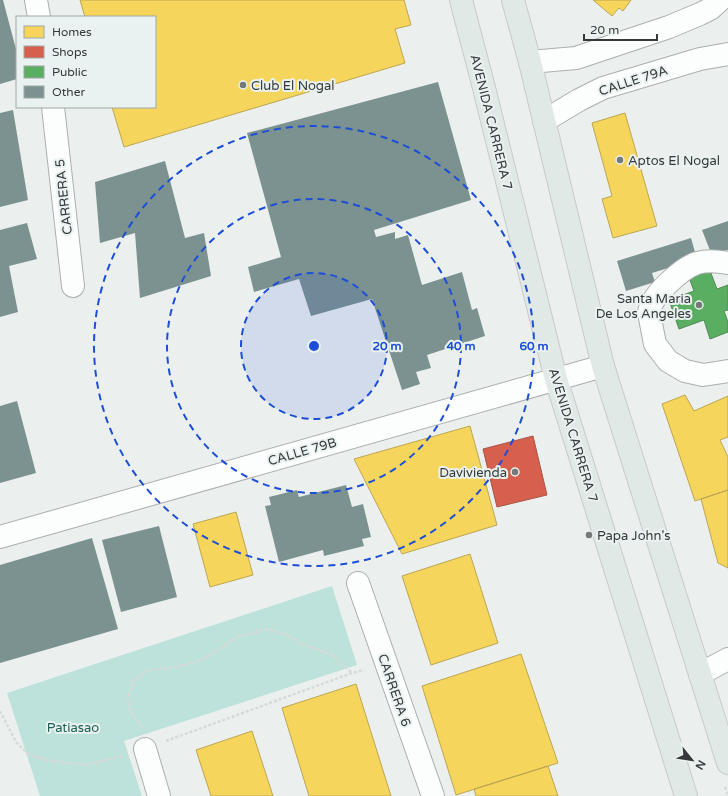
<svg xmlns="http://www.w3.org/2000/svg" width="728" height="796" viewBox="0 0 728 796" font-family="'Varela Round',sans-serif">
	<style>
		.green { fill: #bde1db }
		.homes { fill: #f6d55c; stroke: #bca652 }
		.shops { fill: #d6604d; stroke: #a65447 }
		.public { fill: #5aae61; stroke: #4f8b55 }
		.building { fill: #7c9290 }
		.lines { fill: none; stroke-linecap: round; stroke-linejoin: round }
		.minor-casing { stroke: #abafae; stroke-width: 24 }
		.tertiary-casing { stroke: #abafae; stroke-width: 24 }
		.primary-casing { stroke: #c8caca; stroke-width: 24 }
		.path { stroke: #d8dada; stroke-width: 2.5; stroke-dasharray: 3 2; stroke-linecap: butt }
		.minor { stroke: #fcfdfd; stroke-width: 22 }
		.tertiary { stroke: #fcfdfd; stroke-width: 22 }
		.primary { stroke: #e1e9e7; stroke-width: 22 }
		.ring { fill: none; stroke: #1d4ed8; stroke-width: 2; stroke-dasharray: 7 5 }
		.poi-dot { fill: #757979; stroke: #e9f2f0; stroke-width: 1.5 }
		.labels { text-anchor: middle; stroke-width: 4; stroke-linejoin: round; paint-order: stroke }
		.street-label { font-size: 13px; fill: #363939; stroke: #e9f2f0 }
		.poi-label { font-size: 13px; fill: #363939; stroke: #e9f2f0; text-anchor: start }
		.park-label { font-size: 13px; fill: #1d5f55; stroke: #e9f2f0 }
		.centre { fill: #1d4ed8; stroke: #e9f2f0; stroke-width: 2 }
		.ring-label { font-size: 12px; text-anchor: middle; font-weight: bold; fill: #1d4ed8; stroke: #e9f2f0; stroke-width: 4; stroke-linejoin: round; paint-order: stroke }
	</style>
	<rect width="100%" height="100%" fill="#ebf0ef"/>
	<!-- green -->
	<path class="green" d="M332 586 357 665 124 741 142 796H40L7 693Z"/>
	<!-- homes -->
	<path class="homes" d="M80 0H404L411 25 395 29 405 63 124 147 112 107H155V17H85Z
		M593 0H631L623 11 619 8 612 16Z
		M625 113 657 226 613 238 602 199 612 196 592 123Z
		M685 395 694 411 728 396V437L720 440 728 457V490L695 501 662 404Z
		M470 426 497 525 402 554 354 459Z
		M728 490V568L718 563 701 499Z
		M236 512 253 575 210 587 193 524Z
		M470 554 498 643 431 665 402 576Z
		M521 654 558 763 456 795 422 686Z
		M356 684 391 796H309L282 708Z
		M252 731 273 796H211L196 750Z
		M548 766 558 796H476L474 789Z"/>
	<!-- shops -->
	<path class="shops" d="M533 436 547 495 497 507 483 449Z"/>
	<!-- public -->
	<path class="public" d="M709 268 717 289 728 285V310L724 311 728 322V332L710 339 704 320 679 329 669 300 694 291 688 275Z"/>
	<!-- building -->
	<path class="building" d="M0 0H3L17 53V79L0 84Z
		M438 82 471 200 374 230 376 237 395 232V239L408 235 422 285 462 272 472 310 477 308 485 336 427 355 431 368 416 372 420 384 402 390 372 299 311 316 299 279 254 292 248 267 281 257 247 133Z
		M13 110 28 200 0 207V113Z
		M165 161 185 238 204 233 211 276 140 298 135 233 100 243 95 182Z
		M728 221V250L711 253 702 230Z
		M27 223 37 259 9 266 18 312 0 317V230Z
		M691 238 697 259 652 273 655 282 626 291 617 261Z
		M17 401 36 473 0 483V406Z
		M346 485 352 507 363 504 371 537 362 539 364 546 324 556 323 550 279 562 265 506 271 505 269 497 297 490 299 497Z
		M159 526 177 597 121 612 102 540Z
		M92 538 118 629 0 663V565Z"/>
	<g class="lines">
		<defs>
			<path id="minor" d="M36 0 39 17
				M530 62 576 58 669 27 700 14 710 9 720 0
				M53 107 73 286
				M544 121 579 100 603 88 700 59 728 54
				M728 263C718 261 708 260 697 263 682 268 650 296 649 313L655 344 668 361 685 371 703 375 728 371
				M358 583 433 796
				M700 674 728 659
				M145 749 159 796"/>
			<path id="tertiary" d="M0 537 603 366"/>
			<path id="primary" d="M461 0 483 84 556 379 686 796
				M513 0 530 62 603 366 728 763"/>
		</defs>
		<!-- minor casing -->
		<use href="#minor" class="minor-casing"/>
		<!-- tertiary casing -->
		<use href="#tertiary" class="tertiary-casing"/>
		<!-- primary casing -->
		<use href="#primary" class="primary-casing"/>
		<!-- path -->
		<path class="path" d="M0 711 16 742 29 755 46 760 85 765 123 756
			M141 727 140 723 131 713 128 698 134 680 148 670 170 668 196 662 212 654 237 637 268 629 287 635 302 644 333 655 352 673
			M166 741 352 673 364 670
			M725 787 728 796"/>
		<!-- minor -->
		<use href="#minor" class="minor"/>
		<!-- tertiary -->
		<use href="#tertiary" class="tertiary"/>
		<!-- primary -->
		<use href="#primary" class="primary"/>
	</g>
	<!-- distance rings -->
	<circle cx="314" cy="346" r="73" fill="#1d4ed8" fill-opacity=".12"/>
	<g class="ring">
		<circle cx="314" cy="346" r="73"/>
		<circle cx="314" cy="346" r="147"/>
		<circle cx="314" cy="346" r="220"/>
	</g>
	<!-- markers -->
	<g class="poi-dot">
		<circle cx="243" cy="85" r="4"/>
		<circle cx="620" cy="160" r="4"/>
		<circle cx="699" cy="305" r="4"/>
		<circle cx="515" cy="472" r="4"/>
		<circle cx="589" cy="535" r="4"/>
	</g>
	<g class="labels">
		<!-- street labels -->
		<g class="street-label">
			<text transform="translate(633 80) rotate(-18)" y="5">CALLE 79A</text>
			<text transform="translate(492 122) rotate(76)" y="5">AVENIDA CARRERA 7</text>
			<text transform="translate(63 197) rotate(-96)" y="5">CARRERA 5</text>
			<text transform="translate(574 435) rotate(73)" y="5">AVENIDA CARRERA 7</text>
			<text transform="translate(302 451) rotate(-16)" y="5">CALLE 79B</text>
			<text transform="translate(395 690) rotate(71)" y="5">CARRERA 6</text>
		</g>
		<!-- poi labels -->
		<g class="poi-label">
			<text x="251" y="90">Club El Nogal</text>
			<text x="628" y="165">Aptos El Nogal</text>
			<text x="691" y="303" text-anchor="end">Santa Maria<tspan x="691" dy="15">De Los Angeles</tspan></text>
			<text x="507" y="477" text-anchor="end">Davivienda</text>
			<text x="597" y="540">Papa John's</text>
		</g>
		<!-- park labels -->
		<g class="park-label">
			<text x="73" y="732">Patiasao</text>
		</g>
	</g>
	<circle cx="314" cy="346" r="6" class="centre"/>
	<g class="ring-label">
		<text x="387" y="350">20 m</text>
		<text x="461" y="350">40 m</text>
		<text x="534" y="350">60 m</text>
	</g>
	<!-- legend -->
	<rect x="16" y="16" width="140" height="92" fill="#e9f2f0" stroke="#a1a8a7"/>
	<rect x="24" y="26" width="20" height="12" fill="#f6d55c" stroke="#a1a8a7"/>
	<text x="52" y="36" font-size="12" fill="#363939">Homes</text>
	<rect x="24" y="46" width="20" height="12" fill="#d6604d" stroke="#a1a8a7"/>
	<text x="52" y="56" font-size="12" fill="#363939">Shops</text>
	<rect x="24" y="66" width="20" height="12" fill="#5aae61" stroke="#a1a8a7"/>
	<text x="52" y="76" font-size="12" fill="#363939">Public</text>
	<rect x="24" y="86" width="20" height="12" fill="#7c9290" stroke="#a1a8a7"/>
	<text x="52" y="96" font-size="12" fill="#363939">Other</text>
	<!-- north arrow -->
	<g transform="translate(692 760) rotate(120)" stroke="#e9f2f0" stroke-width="3" paint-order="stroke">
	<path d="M0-3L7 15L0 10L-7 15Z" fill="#363939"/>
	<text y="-6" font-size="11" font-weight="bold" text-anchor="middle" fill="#363939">N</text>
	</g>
	<!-- scale -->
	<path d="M584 34v6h73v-6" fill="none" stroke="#363939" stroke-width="2"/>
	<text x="590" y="34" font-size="12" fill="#363939" stroke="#e9f2f0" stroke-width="3" paint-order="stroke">20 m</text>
</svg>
